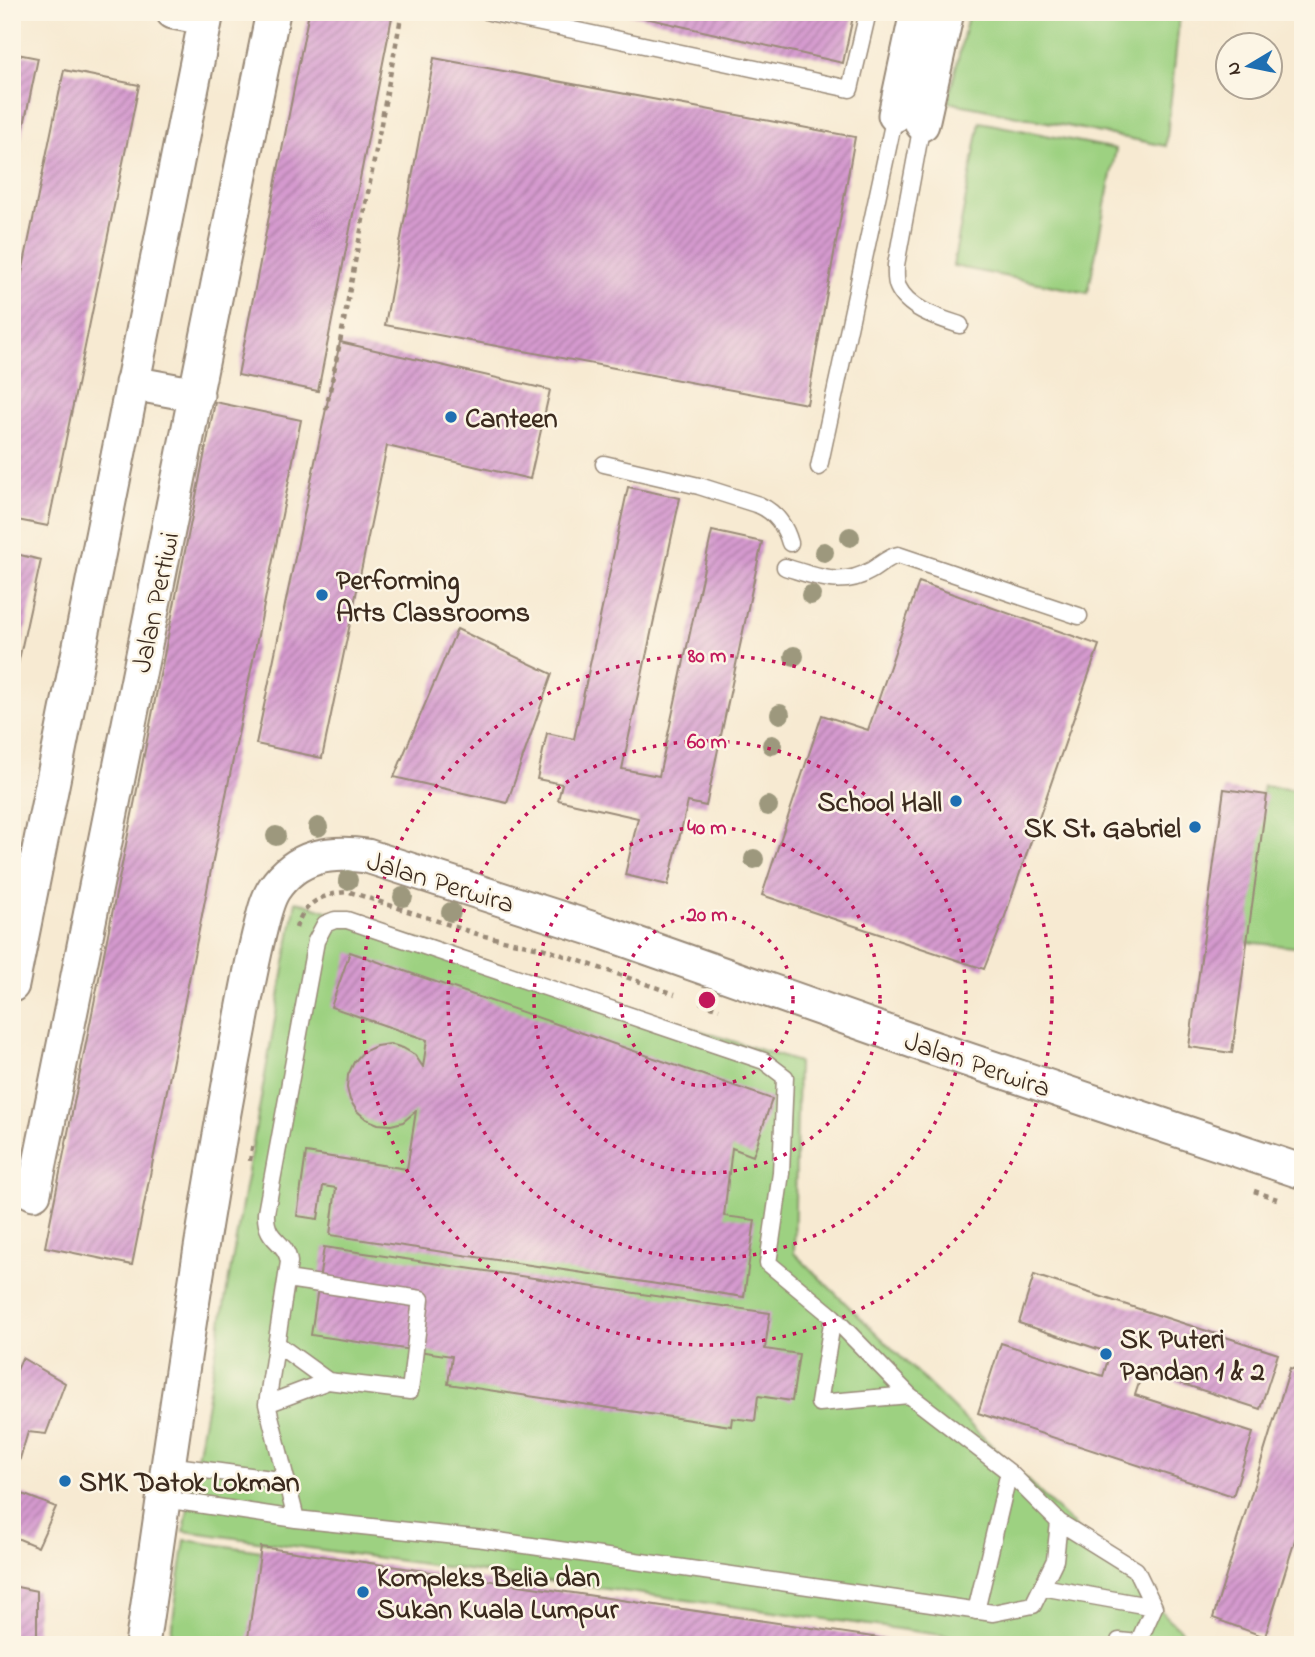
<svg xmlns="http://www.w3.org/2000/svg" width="1315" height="1657" viewBox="0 0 1315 1657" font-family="'Indie Flower',sans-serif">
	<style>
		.pitch { fill: #9dd181; stroke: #6c7e50; stroke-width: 2 }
		.building { fill: url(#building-hatch) }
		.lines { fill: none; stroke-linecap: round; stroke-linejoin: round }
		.service-casing { stroke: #998a78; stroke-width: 19 }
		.minor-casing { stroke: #998a78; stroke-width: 37 }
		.path { stroke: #998a78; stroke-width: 4.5; stroke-dasharray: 5 5; stroke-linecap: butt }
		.service { stroke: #fff; stroke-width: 16 }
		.minor { stroke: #fff; stroke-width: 33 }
		.tree { fill: #9d987d }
		.ring { fill: none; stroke: #c2185b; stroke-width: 3.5; stroke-dasharray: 3.5 7 }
		.poi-dot { fill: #1f6fb2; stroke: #fcf5e5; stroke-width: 2.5 }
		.labels { text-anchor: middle; stroke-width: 5; stroke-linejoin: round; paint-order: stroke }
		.poi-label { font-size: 28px; font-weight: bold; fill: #3b2a1e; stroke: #fcf5e5; text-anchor: start }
		.street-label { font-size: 28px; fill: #3b2a1e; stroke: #fcf5e5 }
		.centre { fill: #c2185b; stroke: #fcf5e5; stroke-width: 3.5 }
		.ring-label { font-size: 21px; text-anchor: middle; font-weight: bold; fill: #c2185b; stroke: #fcf5e5; stroke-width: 5; stroke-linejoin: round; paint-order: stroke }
	</style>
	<defs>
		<pattern id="building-hatch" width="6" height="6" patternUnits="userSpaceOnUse" patternTransform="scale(1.75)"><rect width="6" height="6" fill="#d59acf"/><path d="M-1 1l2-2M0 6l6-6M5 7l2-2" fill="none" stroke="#ae7ea7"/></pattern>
	</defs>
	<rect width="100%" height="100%" fill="#fcf5e5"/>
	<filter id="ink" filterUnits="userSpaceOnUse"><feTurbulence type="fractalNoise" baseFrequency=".0143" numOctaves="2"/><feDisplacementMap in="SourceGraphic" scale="14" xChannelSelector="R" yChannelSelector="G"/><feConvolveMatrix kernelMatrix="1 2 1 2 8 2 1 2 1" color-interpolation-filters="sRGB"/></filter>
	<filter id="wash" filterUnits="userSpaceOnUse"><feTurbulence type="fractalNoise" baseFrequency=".00686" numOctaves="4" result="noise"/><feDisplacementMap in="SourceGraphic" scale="28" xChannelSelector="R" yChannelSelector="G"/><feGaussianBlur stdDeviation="1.57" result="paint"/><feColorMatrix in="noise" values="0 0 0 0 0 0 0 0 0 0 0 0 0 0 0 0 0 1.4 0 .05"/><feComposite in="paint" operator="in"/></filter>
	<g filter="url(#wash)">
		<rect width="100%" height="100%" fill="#f7ead2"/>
		<!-- pitch -->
		<path class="pitch" d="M969 12H1180L1166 146 948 102Z
			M980 122 1116 149 1088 293 953 266Z
			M1263 786 1303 791V948L1246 942Z
			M296 901 798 1062 794 1253 1196 1645H1014L184 1531Z
			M185 1540 912 1645H169Z"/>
		<g id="blocks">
			<!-- building -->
			<path class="building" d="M309 12H393L318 391 238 375Z
				M619 12H854L843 63Z
				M12 53 38 58 13 178H12Z
				M434 58 855 137 807 404 385 325Z
				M64 70 139 85 48 526 12 519V321Z
				M340 342 550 390 530 479 387 446 322 758 256 744Z
				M215 402 301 420 132 1265 45 1247Z
				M628 487 680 498 622 769 659 776 712 531 762 542 706 806 688 802 668 885 625 875 638 818 558 800 562 784 537 779 547 733 574 739Z
				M12 553 41 560 13 687H12Z
				M919 582 1099 645 1004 919 984 969 762 895 822 715 868 730Z
				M457 629 552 674 507 803 394 777Z
				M1224 789 1267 795 1232 1053 1189 1047Z
				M350 952 772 1099 753 1156 732 1148 724 1216 755 1220 744 1297 330 1235 336 1188 323 1186 318 1219 297 1216 306 1153 407 1169 416 1111 403 1122 391 1125 378 1124 366 1119 357 1111 350 1100 347 1088 348 1075 354 1062 363 1052 376 1046 390 1044 403 1048 415 1055 423 1067 427 1040 331 1007Z
				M324 1247 770 1313 765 1349 799 1354 792 1401 758 1396 755 1421 732 1418 731 1426 448 1384 452 1356 311 1335Z
				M1034 1275 1278 1354 1260 1409 1143 1371 1135 1395 1253 1433 1233 1496 978 1413 1001 1343 1103 1376 1110 1353 1019 1323Z
				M22 1358 65 1383 46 1434 28 1432 13 1482 12 1382Z
				M1290 1368 1303 1372V1514L1265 1637 1213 1618Z
				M12 1490 56 1507 38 1547 12 1536Z
				M261 1547 914 1643V1645H247Z
				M12 1586 37 1591V1645H12Z"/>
		</g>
	</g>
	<g filter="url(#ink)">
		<use href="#blocks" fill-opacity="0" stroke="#998a78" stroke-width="2"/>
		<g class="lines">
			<defs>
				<path id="service" d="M489 12 850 89 868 12
					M922 124 896 265C896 272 895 281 898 287 908 309 939 318 960 325
					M604 464 699 486 759 505C775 512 785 525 790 543
					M819 467 895 115
					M785 567C815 576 841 588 870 571 879 566 888 557 898 555L1079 616
					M335 920H347L764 1061 785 1077 781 1173 768 1263 833 1317 909 1395 1009 1472 1059 1522 1055 1560 1033 1605 993 1613 484 1539 296 1519 267 1404 289 1262C286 1239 265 1243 266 1213L316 941 325 924Z
					M833 1317 819 1403 909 1395
					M277 1344 328 1381
					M267 1404 328 1381 410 1391 421 1299 287 1279
					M168 1465 287 1481
					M164 1499 296 1519
					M1059 1522 1136 1570 1154 1607 1138 1643 1119 1641
					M1042 1587 1154 1607
					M976 1611 1009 1472"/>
				<path id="minor" d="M173 12 205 18
					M895 115 917 12
					M922 124 947 12
					M132 383 197 395
					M12 985 207 12
					M12 1182 34 1193 273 12
					M142 1645C171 1449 197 1253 234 1058 242 1017 249 975 259 934 263 919 266 901 274 889 297 855 330 851 367 856L606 933 927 1046 1303 1172"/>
			</defs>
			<!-- service casing -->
			<use href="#service" class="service-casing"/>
			<!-- minor casing -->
			<use href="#minor" class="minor-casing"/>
			<!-- path -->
			<path class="path" d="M326 410 340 342 402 12
				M296 928C304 902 324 893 350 892L480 935 545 949 675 994
				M700 1002 719 1009
				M250 1161 253 1142
				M1254 1191 1277 1199"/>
			<!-- service -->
			<use href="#service" class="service"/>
			<!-- minor -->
			<use href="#minor" class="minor"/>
		</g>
		<!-- trees -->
		<g class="tree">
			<circle cx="850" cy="537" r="10"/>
			<circle cx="824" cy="552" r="10"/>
			<circle cx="811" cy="595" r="10"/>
			<circle cx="794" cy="656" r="10"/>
			<circle cx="780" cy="714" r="10"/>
			<circle cx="772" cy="745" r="10"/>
			<circle cx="768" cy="806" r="10"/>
			<circle cx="318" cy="827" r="10"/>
			<circle cx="276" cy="836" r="10"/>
			<circle cx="754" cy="859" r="10"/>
			<circle cx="348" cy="880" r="10"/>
			<circle cx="403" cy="897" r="10"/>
			<circle cx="451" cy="912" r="10"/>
		</g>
	</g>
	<!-- distance rings -->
	<g class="ring">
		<circle cx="707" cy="1000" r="86"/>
		<circle cx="707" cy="1000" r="173"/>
		<circle cx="707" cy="1000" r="259"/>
		<circle cx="707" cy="1000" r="345"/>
	</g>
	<!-- markers -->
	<g class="poi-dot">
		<circle cx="451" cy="417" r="7"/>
		<circle cx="322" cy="595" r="7"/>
		<circle cx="956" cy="801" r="7"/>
		<circle cx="1195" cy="827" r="7"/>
		<circle cx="1106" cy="1354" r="7"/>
		<circle cx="65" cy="1481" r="7"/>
		<circle cx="363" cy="1592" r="7"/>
	</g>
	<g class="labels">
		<!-- poi labels -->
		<g class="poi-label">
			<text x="465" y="427">Canteen</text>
			<text x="336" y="589">Performing<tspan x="336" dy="32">Arts Classrooms</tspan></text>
			<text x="942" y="811" text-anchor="end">School Hall</text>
			<text x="1181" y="837" text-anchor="end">SK St. Gabriel</text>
			<text x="1120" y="1348">SK Puteri<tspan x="1120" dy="32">Pandan 1 &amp; 2</tspan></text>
			<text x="79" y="1491">SMK Datok Lokman</text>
			<text x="377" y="1586">Kompleks Belia dan<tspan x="377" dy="32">Sukan Kuala Lumpur</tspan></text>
		</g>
		<!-- street labels -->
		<g class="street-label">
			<text transform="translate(154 602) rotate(-78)" y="10">Jalan Pertiwi</text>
			<text transform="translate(441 881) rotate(17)" y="10">Jalan Perwira</text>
			<text transform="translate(978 1063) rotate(19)" y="10">Jalan Perwira</text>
		</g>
	</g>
	<circle cx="707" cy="1000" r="10" class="centre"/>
	<g class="ring-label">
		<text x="707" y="662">80 m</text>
		<text x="707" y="748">60 m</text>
		<text x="707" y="834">40 m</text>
		<text x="707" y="921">20 m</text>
	</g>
	<!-- margin -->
	<rect width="1315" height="1657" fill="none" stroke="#fcf5e5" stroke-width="42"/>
	<!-- north arrow -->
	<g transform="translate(1249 66) rotate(260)"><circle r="33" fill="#fcf5e5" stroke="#afa495" stroke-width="2"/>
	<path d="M0-5L12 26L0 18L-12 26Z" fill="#1f6fb2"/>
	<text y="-10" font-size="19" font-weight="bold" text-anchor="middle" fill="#3b2a1e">N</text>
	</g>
</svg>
